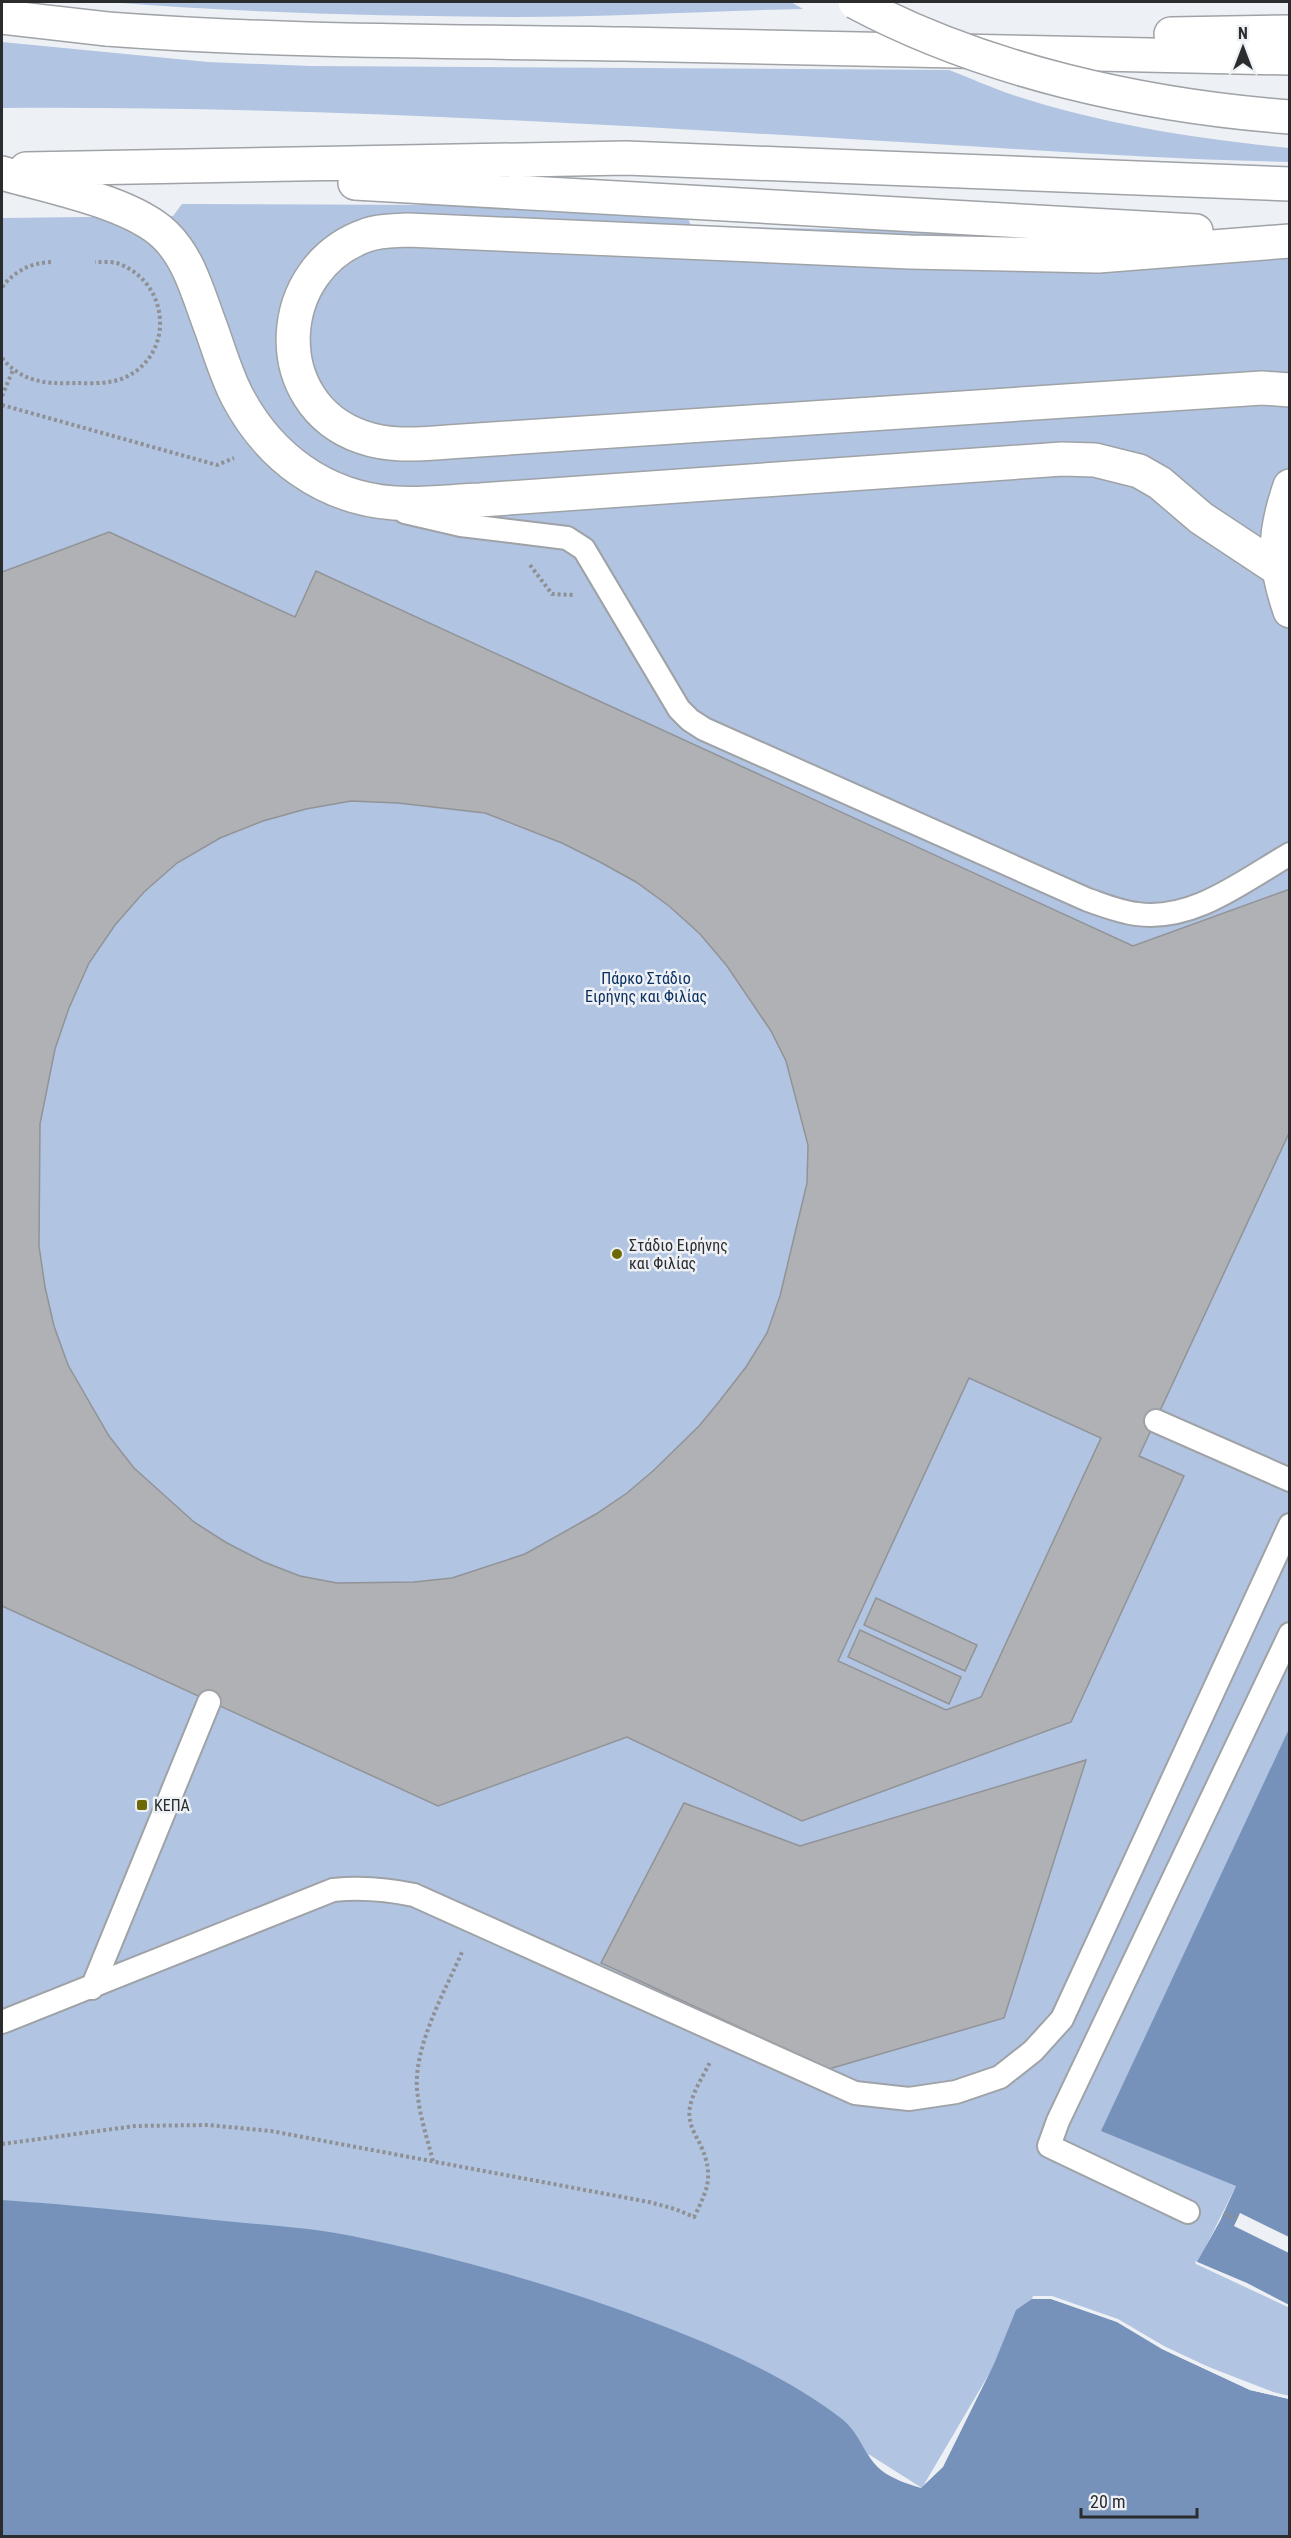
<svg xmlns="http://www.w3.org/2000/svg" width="1291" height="2538" viewBox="0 0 1291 2538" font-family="'Roboto Condensed',sans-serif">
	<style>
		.green { fill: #b1c4e1 }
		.water { fill: #7692ba }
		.pier { fill: #edf0f4 }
		.building { fill: #afb1b5; stroke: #919397; stroke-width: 1.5; fill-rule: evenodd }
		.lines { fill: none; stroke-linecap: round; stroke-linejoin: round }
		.lane-casing { stroke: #9fa2a6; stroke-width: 26 }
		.secondary-casing { stroke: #9fa2a6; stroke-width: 36 }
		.highway-casing { stroke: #9fa2a6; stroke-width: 36 }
		.path { stroke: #8e9093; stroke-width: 4; stroke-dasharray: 3 3; stroke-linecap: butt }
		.lane { stroke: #fff; stroke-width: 22 }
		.secondary { stroke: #fff; stroke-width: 33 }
		.highway { stroke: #fff; stroke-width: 33 }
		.highway-bridge-casing { stroke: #9fa2a6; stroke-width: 36; stroke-linecap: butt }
		.highway-bridge { stroke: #fff; stroke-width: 33 }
		.poi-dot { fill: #6d6904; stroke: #edf0f4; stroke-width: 2 }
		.labels { text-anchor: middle; stroke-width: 5; stroke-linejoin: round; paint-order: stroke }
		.park-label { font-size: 16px; fill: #0a3062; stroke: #edf0f4 }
		.poi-label { font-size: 16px; fill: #2b2c2e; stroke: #edf0f4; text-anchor: start }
	</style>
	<rect width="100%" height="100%" fill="#edf0f4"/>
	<!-- green -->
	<path class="green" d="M108 2H791L803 9C707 11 612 17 516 17 380 16 244 13 108 2Z
		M2 42 208 62 310 66 949 70C970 78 992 88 1013 95 1101 124 1198 139 1289 148V162C1143 159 996 147 850 139 567 122 284 106 2 108Z
		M182 204 437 205 688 218 691 226 1289 239V1735L1236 2186 1198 2262 1289 2305V2398L1033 2299 922 2488 870 2455 2 2208V218L173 216Z"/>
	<!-- water -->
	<path class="water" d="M1289 1729V2305L1197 2262 1220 2221 1236 2186 1101 2131Z
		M2 2200C73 2205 143 2212 214 2220 260 2225 307 2227 352 2236 474 2261 593 2296 708 2344 754 2364 802 2388 842 2419 860 2433 864 2456 881 2470 892 2479 908 2484 921 2488L943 2467 994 2364 1016 2310 1032 2299H1051L1117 2322 1162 2349 1250 2390 1289 2399V2536H2Z"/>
	<!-- pier -->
	<path class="pier" d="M1240 2213 1289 2237V2253L1234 2226Z
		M1195 2261 1247 2283 1289 2305 1290 2308 1196 2264Z
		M1033 2296H1052L1118 2319 1164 2346 1251 2387 1290 2396 1289 2399 1250 2390 1162 2349 1117 2322 1051 2299H1032Z"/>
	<!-- building -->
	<path class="building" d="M109 532 295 617 316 571 1133 946 1290 889V1131L1139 1456 1184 1476 1071 1722 802 1821 627 1737 438 1806 2 1606V572ZM969 1378 1101 1438 981 1697 946 1710 838 1661Z
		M351 801 398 803 485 813 562 843 600 862 636 882 669 906 700 934 727 966 771 1031 786 1061 808 1145 807 1183 780 1296 767 1333 746 1367 718 1403 699 1426 654 1470 627 1493 596 1514 525 1554 452 1578 414 1582 337 1583 300 1576 264 1562 227 1543 194 1522 134 1468 109 1436 68 1365 54 1326 45 1287 39 1246 40 1124 55 1049 69 1008 89 963 115 925 144 892 177 863 220 838 263 821 306 809Z
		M876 1598 977 1645 965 1671 864 1625Z
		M860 1630 961 1677 949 1704 848 1657Z
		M1086 1760 1004 2018 829 2069 601 1963 684 1803 800 1846Z"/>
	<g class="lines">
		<defs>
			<path id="lane" d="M405 512 461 525 567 538 584 549 679 709 690 720 704 729 1088 900C1103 905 1120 912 1137 914 1193 922 1243 881 1290 854
				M1156 1421 1290 1480
				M92 1988 209 1702
				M2 2022 333 1890C361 1887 386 1889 414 1895L855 2093 909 2099 956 2092 1000 2077 1033 2051 1062 2019 1290 1525
				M1188 2212 1049 2146 1058 2121 1290 1634"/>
			<path id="secondary" d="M1290 486C1273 535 1273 562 1290 611"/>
			<path id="highway" d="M107 29C279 42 451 41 624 44 846 48 1068 54 1290 58
				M1171 34 1290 32
				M26 169 626 158 1290 184
				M2 173C49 187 131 202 165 235 190 259 199 297 211 328 219 350 226 375 237 396 269 457 324 498 394 503 422 505 452 501 480 500L1062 459 1095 460 1139 471 1160 483 1201 518 1278 569
				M355 183 1196 231
				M1290 241 1098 256 910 252 408 230C394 231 380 230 367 235 273 267 266 404 362 437 390 447 419 444 448 442L1262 388 1290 390"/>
		</defs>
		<!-- lane casing -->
		<use href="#lane" class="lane-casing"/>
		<!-- secondary casing -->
		<use href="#secondary" class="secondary-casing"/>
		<!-- highway casing -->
		<use href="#highway" class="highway-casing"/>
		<!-- path -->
		<path class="path" d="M2 287C15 271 30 263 51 262
			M2 358C21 381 43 384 72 383 89 383 109 385 126 377 174 354 170 286 122 265 114 261 104 262 95 262
			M2 396 13 370
			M2 405 217 465 234 458
			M530 565 552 594 574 595
			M2 2144 135 2126 208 2125 271 2131 649 2202 675 2209 694 2217C708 2189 714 2176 701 2146 697 2138 691 2128 690 2120 686 2101 702 2079 710 2062
			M433 2161C427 2138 419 2114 417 2089 414 2045 445 1991 463 1950
			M1224 2213 1237 2219"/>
		<!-- lane -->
		<use href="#lane" class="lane"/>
		<!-- secondary -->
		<use href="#secondary" class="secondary"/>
		<!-- highway -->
		<use href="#highway" class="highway"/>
		<defs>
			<path id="highway-bridge" d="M855 2C984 71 1144 106 1290 117
				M2 17 107 29"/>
		</defs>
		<!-- highway-bridge casing -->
		<use href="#highway-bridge" class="highway-bridge-casing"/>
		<!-- highway-bridge -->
		<use href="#highway-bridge" class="highway-bridge"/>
	</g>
	<!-- markers -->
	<g class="poi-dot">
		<circle cx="617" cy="1254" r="6"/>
		<rect x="136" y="1799" width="12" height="12" rx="3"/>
	</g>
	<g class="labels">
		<!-- park labels -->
		<g class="park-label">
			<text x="646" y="984">Πάρκο Στάδιο<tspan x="646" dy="18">Ειρήνης και Φιλίας</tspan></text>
		</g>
		<!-- poi labels -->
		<g class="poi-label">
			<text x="629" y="1251">Στάδιο Ειρήνης<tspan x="629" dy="18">και Φιλίας</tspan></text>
			<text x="154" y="1811">ΚΕΠΑ</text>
		</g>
	</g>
	<!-- border -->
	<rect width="1291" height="2538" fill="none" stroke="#2b2c2e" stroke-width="6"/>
	<!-- north arrow -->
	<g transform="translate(1243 48)" stroke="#edf0f4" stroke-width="4.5" paint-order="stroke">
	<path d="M0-4.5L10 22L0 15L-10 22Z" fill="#2b2c2e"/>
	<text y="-9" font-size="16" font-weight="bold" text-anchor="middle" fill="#2b2c2e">N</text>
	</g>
	<!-- scale -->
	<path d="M1081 2508v9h116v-9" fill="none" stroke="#2b2c2e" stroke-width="3"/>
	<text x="1090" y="2508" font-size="18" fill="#2b2c2e" stroke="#edf0f4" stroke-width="4.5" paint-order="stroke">20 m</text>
</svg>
